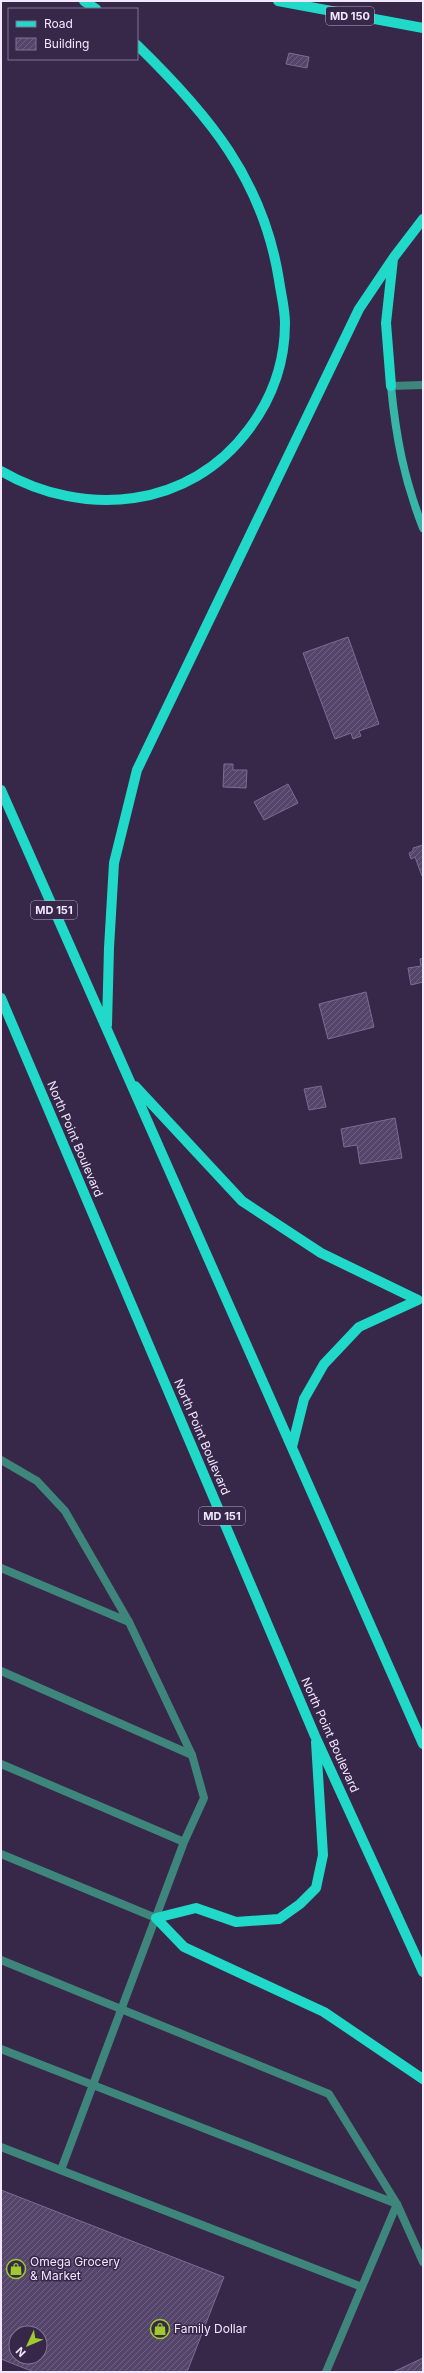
<svg xmlns="http://www.w3.org/2000/svg" width="424" height="2373" viewBox="0 0 424 2373" font-family="Inter,sans-serif">
	<style>
		.building { fill: url(#building-hatch); stroke: #7d6c93; fill-rule: evenodd }
		.lines { fill: none; stroke-linecap: round; stroke-linejoin: round }
		.lane { stroke: #3e857c; stroke-width: 8 }
		.secondary { stroke: #37b5a7; stroke-width: 8 }
		.primary { stroke: #20d9c8; stroke-width: 10 }
		.labels { text-anchor: middle; stroke-width: 3; stroke-linejoin: round; paint-order: stroke }
		.shield { fill: #372749; stroke: #b9aec8; stroke-width: 1 }
		.shield-label { font-size: 11px; font-weight: bold; fill: #f1e8ff }
		.street-label { font-size: 12px; fill: #f1e8ff; stroke: #372749 }
		.poi-label { font-size: 12px; fill: #f1e8ff; stroke: #372749; text-anchor: start }
	</style>
	<defs>
		<pattern id="building-hatch" width="6" height="6" patternUnits="userSpaceOnUse"><rect width="6" height="6" fill="#55456a"/><path d="M-1 1l2-2M0 6l6-6M5 7l2-2" fill="none" stroke="#6e6080"/></pattern>
	</defs>
	<rect width="100%" height="100%" fill="#372749"/>
	<!-- building -->
	<path class="building" d="M289 53 309 57 307 68 286 64Z
		M348 637 379 724 359 731 361 736 353 739 351 733 335 739 303 653Z
		M224 764H233V770H247L246 788 223 787Z
		M288 784 298 803 264 820 254 802Z
		M423 845V876H422L415 857 411 859 409 853 413 851V848Z
		M423 958V982L411 985 408 968 421 966 420 959Z
		M366 992 374 1027 328 1039 319 1004Z
		M321 1086 326 1107 309 1110 304 1089Z
		M395 1118 402 1158 360 1164 357 1145 344 1147 341 1129Z
		M1 2190 224 2277 187 2372H34L1 2359ZM16 2333H40V2357H16Z
		M423 2358V2372H393Z"/>
	<g class="lines">
		<!-- lane -->
		<path class="lane" d="M391 386 423 385
			M1 1460 37 1481 65 1511 129 1622 192 1755 204 1798 184 1842 61 2170
			M1 1568 129 1622
			M1 1671 192 1755
			M1 1764 184 1842
			M1 1854 156 1918
			M1 1960 329 2094 397 2204 423 2262
			M1 2049 397 2204
			M1 2147 362 2287
			M326 2372 397 2204"/>
		<!-- secondary -->
		<path class="secondary" d="M391 386C396 438 404 479 423 528"/>
		<!-- primary -->
		<path class="primary" d="M84 1 96 9
			M278 1 423 28
			M391 386 386 323 393 259
			M1 471C84 519 190 509 249 429 273 397 285 363 285 323 285 309 281 294 279 280 263 179 208 114 137 45
			M1 790 423 1744
			M1 998 315 1736 423 1972
			M107 1025 109 948 114 863 137 770 359 309 394 257 423 219
			M135 1086 242 1201 321 1253 418 1300
			M292 1447 304 1399 324 1364 359 1327 418 1300
			M316 1742 323 1855 316 1888 300 1904 279 1919 236 1922 196 1908 156 1918 184 1947 324 2012 423 2079"/>
	</g>
	<!-- icons -->
	<defs>
		<symbol id="shop-ring" viewBox="-11 -11 22 22"><circle r="9.5" fill="#372749" stroke="#9fca2d" stroke-width="1.5"/><path d="M-5-2.5h2.3a2.7 3.5 0 0 1 5.4 0H5L5.5 6h-11ZM-1.5-2.5h3a1.5 2.3 0 0 0-3 0Z" fill="#9fca2d"/></symbol>
	</defs>
	<g fill-rule="evenodd">
		<use href="#shop-ring" x="5" y="2258" width="22" height="22"/>
		<use href="#shop-ring" x="149" y="2318" width="22" height="22"/>
	</g>
	<g class="labels">
		<!-- shield labels -->
		<g class="shield">
			<rect x="326" y="7" width="48" height="18" rx="3"/>
			<rect x="31" y="901" width="46" height="18" rx="3"/>
			<rect x="199" y="1507" width="46" height="18" rx="3"/>
		</g>
		<g class="shield-label">
			<text x="350" y="20">MD 150</text>
			<text x="54" y="914">MD 151</text>
			<text x="222" y="1520">MD 151</text>
		</g>
		<!-- street labels -->
		<g class="street-label">
			<text transform="translate(75 1139) rotate(67)" y="4">North Point Boulevard</text>
			<text transform="translate(202 1437) rotate(67)" y="4">North Point Boulevard</text>
			<text transform="translate(330 1735) rotate(66)" y="4">North Point Boulevard</text>
		</g>
		<!-- poi labels -->
		<g class="poi-label">
			<text x="30" y="2266">Omega Grocery<tspan x="30" dy="14">&amp; Market</tspan></text>
			<text x="174" y="2333">Family Dollar</text>
		</g>
	</g>
	<!-- border -->
	<rect width="424" height="2373" fill="none" stroke="#f1e8ff" stroke-width="4"/>
	<!-- legend -->
	<rect x="8" y="8" width="130" height="52" fill="#372749" stroke="#817492"/>
	<rect x="16" y="21" width="20" height="6" fill="#20d9c8" stroke="#817492"/>
	<text x="44" y="28" font-size="12" fill="#f1e8ff">Road</text>
	<rect x="16" y="38" width="20" height="12" fill="url(#building-hatch)" stroke="#817492"/>
	<text x="44" y="48" font-size="12" fill="#f1e8ff">Building</text>
	<!-- north arrow -->
	<g transform="translate(28 2345) rotate(226)"><circle r="19" fill="#372749" stroke="#817492"/>
	<path d="M0-3L7 15L0 10L-7 15Z" fill="#9fca2d"/>
	<text y="-6" font-size="11" font-weight="bold" text-anchor="middle" fill="#f1e8ff">N</text>
	</g>
</svg>
